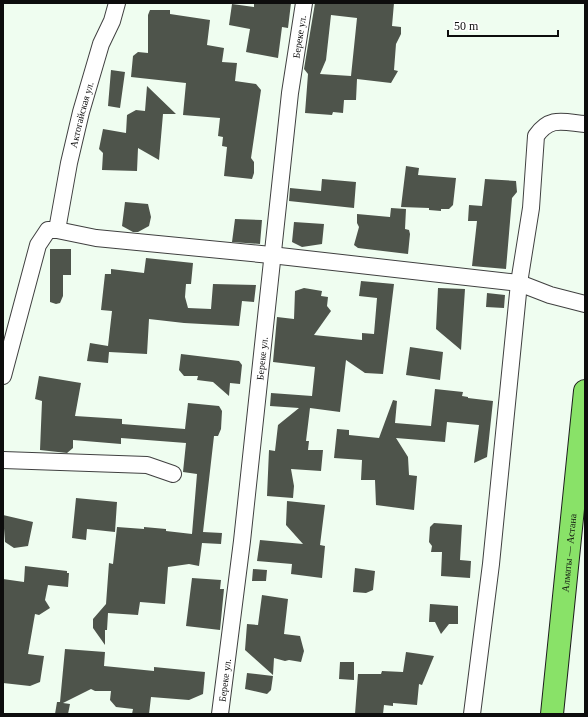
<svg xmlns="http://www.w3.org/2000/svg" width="588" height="717" viewBox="0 0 588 717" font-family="'Times New Roman',serif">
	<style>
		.building { fill: #4e544b; fill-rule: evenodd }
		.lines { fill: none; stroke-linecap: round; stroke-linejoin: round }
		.minor-casing { stroke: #404040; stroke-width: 18 }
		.highway-casing { stroke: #1e1e1e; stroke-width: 24 }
		.minor { stroke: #fff; stroke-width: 16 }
		.highway { stroke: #89e268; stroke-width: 22 }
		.labels { text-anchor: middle; stroke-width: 4; stroke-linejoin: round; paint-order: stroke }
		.street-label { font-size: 10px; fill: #0d0d0d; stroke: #fff }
	</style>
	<rect width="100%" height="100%" fill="#effdf0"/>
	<!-- building -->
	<path class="building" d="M254 3H291L288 28 282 27 278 58 246 52 250 29 229 25 232 4 254 7Z
		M315 3H394L392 26 401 27V34L396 44 394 70 398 71 391 83 357 79 356 100H344L343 113 333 112 332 115 305 113 308 74 304 69ZM331 15 357 18 351 76 320 74 326 60Z
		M150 10H170V14L210 20 207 45 224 48 222 62 237 63 235 81 256 84 261 90 251 158 254 162V173L252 179 224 176 227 147 222 146 223 137 218 136 220 118 183 115 186 83 131 77 133 56 138 52 148 53V15Z
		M111 70 125 72 120 108 108 106Z
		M147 86 176 114H163L159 160 138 148 137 171 102 170 103 153 99 149 103 129 126 133 127 115 136 110 145 111Z
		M406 166 419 168 418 175 456 178 453 205 449 209H441V211L429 210V208L401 207Z
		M322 179 356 182 354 208 289 201 290 188 321 191Z
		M485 179 516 181 517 192 512 198 506 269 472 266 477 221H468L469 205 482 206Z
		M125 202 148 204 151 217 149 226 138 232H133L122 226Z
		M391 208 406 209 405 229 409 230 410 234 408 254 358 248 354 245 359 227 357 223V214L390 217Z
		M235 219 262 220 260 244 232 242Z
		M294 222 324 224 322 244 302 247 292 242Z
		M50 249H71V275H63V296L60 303 56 304 50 302Z
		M146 258 193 263 191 284H186L185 297 188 308 211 309 213 284 256 285 254 302 242 301 239 326 184 323 149 319 147 354 109 352 108 363 87 361 90 343 108 346 112 311 101 310 105 274H111V269L144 273Z
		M361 281 394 284 383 374 365 373 346 360 340 412 310 408 306 441H309L308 450H323L321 471 291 469 294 486 293 498 267 496 269 450 275 451 278 425 299 408 270 406 271 393 312 396 315 367 273 362 277 317 294 319 295 291 304 288 322 291 321 296 328 297 327 306 331 311 314 335 362 340V333L374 334 377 298 359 296Z
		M438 288 465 289 461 350 436 329Z
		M487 293 505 295 504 308 486 307Z
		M410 347 443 352 440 380 406 375Z
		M181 354 239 361 242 365 240 384 230 383 229 396 213 382 197 380 198 376H184L179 370Z
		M39 376 81 383 75 416 122 419V424L185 429 188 403 219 406 222 411 221 429 218 436H214L203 532 222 533 221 544 202 543 199 566 189 564 168 567 165 604 140 602 138 615 108 613 107 630H105V645L93 628V619L106 604 109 563 113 564 117 527 144 529V527L166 529V531L192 534 197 474 183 472 186 443 121 438V444L73 440V448L67 453 40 450 42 401 35 399Z
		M435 389 463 392 462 396 468 397V398L493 401 487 457 474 463 479 425 447 422 445 442 396 438 408 457 409 475 417 476 414 510 376 505 375 480H361L362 460 334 458 337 429 349 430V435L379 438 393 400 397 401 395 423 431 426Z
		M76 498 117 502 115 532 87 529 86 540 72 538Z
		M287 501 325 505 320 545 325 546 322 578 291 574 292 564 257 561 260 540 303 544 286 525Z
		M3 515 33 522 28 546 14 548 5 542Z
		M434 523 462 525 460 560 471 561 470 578 441 576 442 552H431L432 546 429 542 430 527Z
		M25 566 67 571V573H69L68 587 48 585 45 600 50 608 39 615 35 614 28 654 44 656 40 682 30 686 3 683V579L24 582Z
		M355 568 375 571 373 590 366 593 353 592Z
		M253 569 267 570 266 581H252Z
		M192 578 221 580 220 589H224L220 630 186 626Z
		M262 595 288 599 284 634 300 636 304 651 301 662 289 660 285 661 274 658 273 675 245 650 247 624 258 625Z
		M430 604 458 606V624H449L441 634 435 622H429Z
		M65 649 105 652 104 666 154 671V667L205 672 203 694 189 700 151 697 149 714H132L133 709 116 707 110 700 111 691H95L91 689 63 703 70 704 68 714H55L57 702H60Z
		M406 652 434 656 422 685 419 684 417 705 393 703V706L384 705 383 714H355L358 674H381L382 671 403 672Z
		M340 662H354V680L339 679Z
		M247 673 273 676 271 690 267 694 245 689Z"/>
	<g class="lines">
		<defs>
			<g id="minor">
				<path id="s1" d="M57 230 69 163 81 112 101 44 112 21 117 3"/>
				<path d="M3 376 38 245 48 230H57L96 238 271 255 519 283 550 295 585 304"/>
				<path d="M3 460 147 465 173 474"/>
				<path id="s2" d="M220 714 242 541 290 93 304 3"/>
				<path d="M472 714 491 564 519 283 531 208 536 136C550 116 563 122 585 124"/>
			</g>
			<g id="highway">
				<path id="s3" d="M552 714 585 391"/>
			</g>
		</defs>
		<!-- minor casing -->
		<use href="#minor" class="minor-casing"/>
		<!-- highway casing -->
		<use href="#highway" class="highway-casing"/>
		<!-- minor -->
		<use href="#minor" class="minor"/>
		<!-- highway -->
		<use href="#highway" class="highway"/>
	</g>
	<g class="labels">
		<!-- street labels -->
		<g class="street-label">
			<text dy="4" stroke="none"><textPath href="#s2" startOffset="682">Береке ул.</textPath></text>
			<text dy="4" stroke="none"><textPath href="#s1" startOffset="118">Актогайская ул.</textPath></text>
			<text dy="4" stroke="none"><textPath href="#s2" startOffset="358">Береке ул.</textPath></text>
			<text dy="4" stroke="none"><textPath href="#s3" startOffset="162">Алматы — Астана</textPath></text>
			<text dy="4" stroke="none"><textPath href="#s2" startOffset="34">Береке ул.</textPath></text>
		</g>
	</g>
	<!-- border -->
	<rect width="588" height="717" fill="none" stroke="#0d0d0d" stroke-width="8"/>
	<!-- scale -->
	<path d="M448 30v6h110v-6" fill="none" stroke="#0d0d0d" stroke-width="2"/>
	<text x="454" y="30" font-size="12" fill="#0d0d0d" stroke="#ffffff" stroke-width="3" paint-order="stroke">50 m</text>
</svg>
